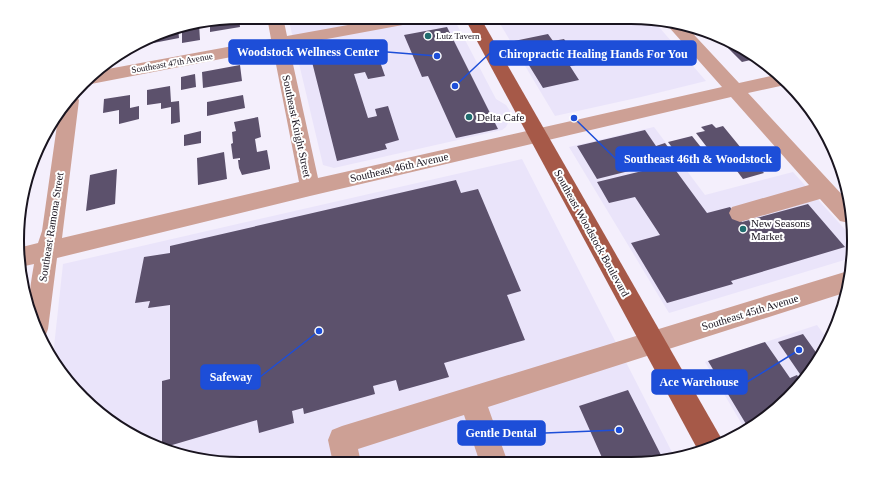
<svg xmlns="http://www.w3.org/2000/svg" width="871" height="481" viewBox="0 0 871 481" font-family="'Times New Roman',serif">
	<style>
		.commercial { fill: #eae4fa }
		.building { fill: #5c516c }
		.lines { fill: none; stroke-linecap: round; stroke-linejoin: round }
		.minor { fill: #cda095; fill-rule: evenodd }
		.major { fill: #a65948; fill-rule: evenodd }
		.poi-dot { fill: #216d6f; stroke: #fff; stroke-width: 1.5 }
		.labels { text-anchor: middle; stroke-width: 4; stroke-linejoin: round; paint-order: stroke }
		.far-poi-label { font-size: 9px; fill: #19141f; stroke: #fff; text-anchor: start }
		.far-street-label { font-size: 9px; fill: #19141f; stroke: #fff }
		.poi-label { font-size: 11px; fill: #19141f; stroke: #fff; text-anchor: start }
		.street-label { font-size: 11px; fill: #19141f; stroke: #fff }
		.rim { fill: none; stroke: #19141f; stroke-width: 2 }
		.leader { fill: none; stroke: #1d4ed8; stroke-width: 1.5 }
		.callout-dot { fill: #1d4ed8; stroke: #fff; stroke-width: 1.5 }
		.callout { fill: #1d4ed8; stroke: #1d4ed8; stroke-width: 1.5 }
		.callout-label { font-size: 12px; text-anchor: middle; font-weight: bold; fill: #fff }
	</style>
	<rect width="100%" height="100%" fill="#f4effc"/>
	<!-- commercial -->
	<path class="commercial" d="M288 17H453L496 99 506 105 510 111V119L506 127 502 130 334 168 323 165Z
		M496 17 652 19 706 81 641 97 555 116Z
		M654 127 705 195 793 172 850 235 851 258 669 313 569 147Z
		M522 159 675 458 659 462 226 464 182 456 129 434 73 388 53 356 63 264Z
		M817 325 828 340 824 352 798 388 755 426 746 431 705 362Z"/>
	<!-- building -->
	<path class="building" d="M239 17 240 27 210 32V22Z
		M199 24 200 40 182 43V27Z
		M178 27 179 38 138 46 168 29Z
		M447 27 498 129 456 138 428 76 422 77 404 35Z
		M548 34 553 41 564 39 582 64 570 66 579 80 543 88 514 41Z
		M373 42 385 76 368 79 365 72 354 74 368 118 377 116 375 109 388 106 399 140 385 144 387 149 337 161 310 54Z
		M739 45 742 47 755 59 742 62 728 48Z
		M240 65 242 81 203 88 202 72Z
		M195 74 196 87 181 90V77Z
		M170 86 171 102 179 101 180 122 171 124V107L161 109V103L147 105V90Z
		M130 95V108L139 106V119L119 124V110L103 113 104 99Z
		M243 95 245 108 207 116V102Z
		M805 102 808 104 814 117H812L798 103Z
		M258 117 261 137 255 139 257 152 267 150 270 167V169L242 175 239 168 238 160H240V158L233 159 231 144 233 143 232 132 236 131 234 122Z
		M712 124 716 128 723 126 741 148 713 155 696 133 705 131 701 127Z
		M645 130 656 146 665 143 677 159 597 179 577 146Z
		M201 131V143L184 146V135Z
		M692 136 712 161 687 168 668 142Z
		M224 152 227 179 198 185 197 158Z
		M754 162 764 173 743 179 734 167Z
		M671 164 707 213 730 207 742 222 808 204 845 247 731 281 733 284 667 303 631 243 660 235 635 197 609 203 597 182Z
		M117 169 115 204 86 211 90 175Z
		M456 180 461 193 478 189 521 291 507 295 525 340 444 363 449 377 399 391 396 380 373 386 375 394 304 414 303 408 292 411 294 423 259 433 257 420 162 448V381L170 379V305L148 308 150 301 135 303 144 257 170 253V246Z
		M803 334 820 358 804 380 778 342Z
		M765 342 790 378 797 375 802 383 798 388 755 426 749 429 708 361Z
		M628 390 661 455 664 461 604 462 579 406Z"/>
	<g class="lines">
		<!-- minor -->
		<path class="minor" d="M267 17H283L287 36 392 17H427L425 20 419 22 289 46 318 178 722 87 667 25 666 21 684 24 739 83 775 75 785 85 748 93 847 200 849 223 840 221 820 199 740 222 732 219 729 213 732 207 809 185 731 97 310 196 57 258 48 329 45 337 42 338C25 311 29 294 34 264L20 267 17 255 18 248 38 243 42 231 59 111 75 95 79 100 62 238 299 182 273 49 91 84 86 83 97 71 271 39Z
			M848 271 851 272 844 293 488 407 508 463H480L464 415 358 449 361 463H333L328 440 332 430 342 426Z"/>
		<!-- major -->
		<path class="major" d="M464 17H480L724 443 716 447 699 452Z"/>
	</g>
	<!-- markers -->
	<g class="poi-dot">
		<circle cx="428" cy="36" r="4"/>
		<circle cx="469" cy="117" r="4"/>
		<circle cx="743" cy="229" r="4"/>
	</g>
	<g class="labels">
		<!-- far-poi labels -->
		<g class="far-poi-label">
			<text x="436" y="39">Lutz Tavern</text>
		</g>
		<!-- far-street labels -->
		<g class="far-street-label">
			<text transform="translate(172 63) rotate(-10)" y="3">Southeast 47th Avenue</text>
		</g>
		<!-- poi labels -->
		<g class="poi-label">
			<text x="477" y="121">Delta Cafe</text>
			<text x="751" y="227">New Seasons<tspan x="751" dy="13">Market</tspan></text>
		</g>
		<!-- street labels -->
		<g class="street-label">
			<text transform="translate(297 126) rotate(78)" y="4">Southeast Knight Street</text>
			<text transform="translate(399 167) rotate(-13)" y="4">Southeast 46th Avenue</text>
			<text transform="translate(51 227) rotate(-81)" y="4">Southeast Ramona Street</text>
			<text transform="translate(592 233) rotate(61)" y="4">Southeast Woodstock Boulevard</text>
			<text transform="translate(750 312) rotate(-17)" y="4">Southeast 45th Avenue</text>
		</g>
	</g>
	<!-- crop -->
	<path d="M0 0H871V481H0ZM240 24H631A216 216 0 0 1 847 240V241A216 216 0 0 1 631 457H240A216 216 0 0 1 24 241V240A216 216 0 0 1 240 24Z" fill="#fff" fill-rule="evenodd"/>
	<path class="rim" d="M240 24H631A216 216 0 0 1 847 240V241A216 216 0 0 1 631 457H240A216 216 0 0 1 24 241V240A216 216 0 0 1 240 24Z"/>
	<!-- callouts -->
	<path class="leader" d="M437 56L387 52M455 86L490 53M574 118L616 159M319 331L260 377M799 350L747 382M619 430L545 433"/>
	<g class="callout-dot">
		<circle cx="437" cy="56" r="4"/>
		<circle cx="455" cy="86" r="4"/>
		<circle cx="574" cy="118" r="4"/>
		<circle cx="319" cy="331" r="4"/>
		<circle cx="799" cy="350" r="4"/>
		<circle cx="619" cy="430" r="4"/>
	</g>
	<g class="callout">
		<rect x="229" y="40" width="158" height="24" rx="4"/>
		<rect x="490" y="41" width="206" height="24" rx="4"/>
		<rect x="616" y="147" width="164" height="24" rx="4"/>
		<rect x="201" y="365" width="59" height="24" rx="4"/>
		<rect x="652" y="370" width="95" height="24" rx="4"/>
		<rect x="458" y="421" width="87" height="24" rx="4"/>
	</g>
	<g class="callout-label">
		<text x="308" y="56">Woodstock Wellness Center</text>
		<text x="593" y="58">Chiropractic Healing Hands For You</text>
		<text x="698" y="163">Southeast 46th &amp; Woodstock</text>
		<text x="231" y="381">Safeway</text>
		<text x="699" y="386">Ace Warehouse</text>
		<text x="501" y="437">Gentle Dental</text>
	</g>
</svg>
